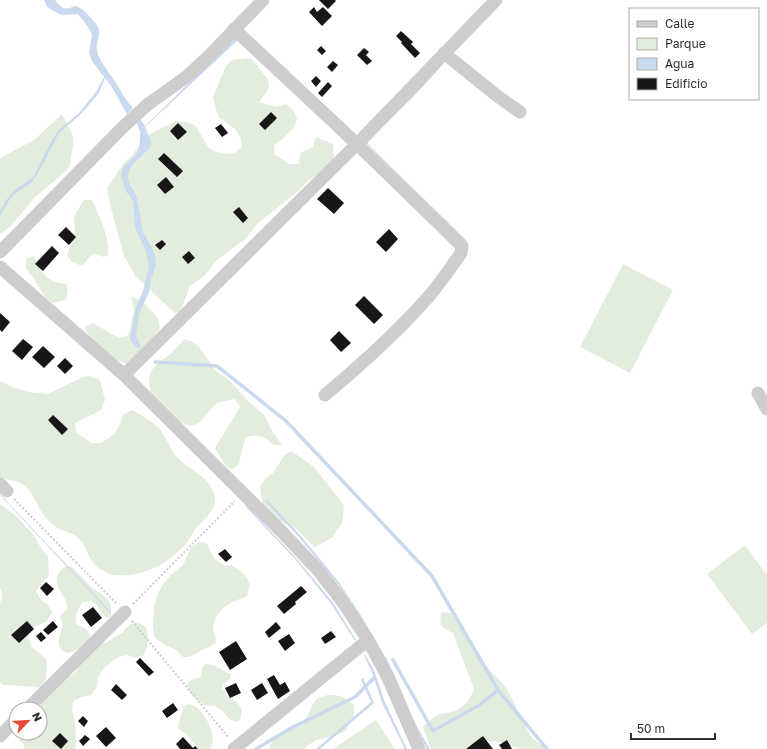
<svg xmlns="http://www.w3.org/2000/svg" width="767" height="749" viewBox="0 0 767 749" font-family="'Golos Text',sans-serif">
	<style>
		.green { fill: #e3edde }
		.water { fill: #cad9ed }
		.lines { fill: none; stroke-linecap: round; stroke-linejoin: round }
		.stream { stroke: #cad9ed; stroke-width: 3.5 }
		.building { fill: #171717 }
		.path { stroke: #cdcdcd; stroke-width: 2; stroke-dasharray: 2 2; stroke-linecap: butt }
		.minor { stroke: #cdcdcd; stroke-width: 13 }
	</style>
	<rect width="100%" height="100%" fill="#fff"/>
	<!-- green -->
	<path class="green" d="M250 58 256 64 268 79 269 88 259 102 277 107 286 104 293 110 297 118 294 127 282 140 274 145V154L290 164H299L300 153 313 147 316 137 333 144 334 161 306 183 296 193 258 223 246 238 216 261 204 276 190 286 180 312 175 313 136 277 124 256 111 208 107 188 124 163 131 157 143 140 150 134 176 121 186 122 195 125 209 148 217 152 226 154 235 153 242 146 240 137 235 129 219 117 215 107 213 97 225 68 231 60Z
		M62 114 73 136V145L70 165 65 172 35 197 11 226 0 234V158L34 140Z
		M84 200H92C99 216 110 237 108 255L104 257 95 254 91 255 82 266 72 262 67 255 75 234 74 216Z
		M34 256C41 273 47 282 66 284L68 288 66 300 52 303 45 297 32 276 26 269V259Z
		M623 264 673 290 630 373 580 347Z
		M131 296 145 304 158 318 160 328 133 365 115 360 92 345 85 327 93 323 119 338 129 335 134 309Z
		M184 339 193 342 200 348 215 370 230 381 248 401 262 413 267 420 270 428 282 445H273C264 436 260 434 247 437L243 445 239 464 232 470 225 465 215 448 240 407 235 399 217 403 199 423 190 426 182 423 151 400 149 381 151 371 157 364 172 353Z
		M90 376 100 380 105 400 101 410 75 423 76 432 91 443H101L109 438 116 432 124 414 132 410C142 416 157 423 163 434 168 441 170 450 177 457 189 471 212 476 215 498 216 510 205 518 198 526 194 530 191 536 188 541 170 563 143 578 114 575 111 575 108 573 106 572 88 566 90 549 78 538 73 533 68 533 62 530 56 528 51 523 47 519 37 509 33 487 18 482 12 480 6 479 0 478V381L10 386 28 392 48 394 81 378Z
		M291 451 314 467 344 505 342 523 332 538 315 547 294 527 284 524 269 513 263 505 260 487 265 479 273 473 284 456Z
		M0 504 17 517 30 531 36 539 42 550 48 557 49 576 42 583 36 591 40 599 48 605 52 613 47 621 31 629 28 638 32 647 47 660 46 679 40 687 3 685 0 682V603C2 599 3 593 0 588Z
		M200 542C210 542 208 547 212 554 216 562 223 567 231 565 241 570 246 575 250 585L247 596C241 599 235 600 229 604 222 608 213 618 213 627 213 632 216 637 216 643L189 657H183L176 650 163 644 155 638 153 627 154 606 159 592 164 583 171 575 183 565 191 547Z
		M745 545 767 575V623L752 634 707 574Z
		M66 566H71L93 589 102 594 108 601 111 605V616L107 618C96 611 98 596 82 603 78 610 74 617 77 625 84 627 89 629 90 636 86 643 79 650 71 652 68 653 65 653 63 651 53 643 63 633 62 624 62 621 61 618 60 615L67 609C67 599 64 599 60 591 54 581 56 572 66 566Z
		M441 612 451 613 480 660 506 687 531 737 545 748V749H519L501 742 487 741 472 749H431L423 727C427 722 432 718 438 715 444 713 450 713 456 710 466 706 470 699 474 689L453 633C441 628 439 625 441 612Z
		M137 622 146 627C149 638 149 644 144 655L136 658 127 655 118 657 103 669 98 678 97 687 91 695 82 697 73 701 72 711 75 720 76 740 75 749H25L23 744 13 730 16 717V733H40V709H22L60 679 69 677 76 672 81 654 98 645 107 642 123 632 129 625Z
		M205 664C216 664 221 670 231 674L230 679 223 684 222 688 227 696 238 703 242 711 240 720 237 722C226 720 226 711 217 707 213 704 209 707 205 705 197 702 188 692 187 684L191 680 201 677 202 668Z
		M328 695C340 695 345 697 354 705V715L350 724 344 732 335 736 316 740 307 746 304 749H269C273 732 292 732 303 722 310 715 310 704 318 698 321 697 325 696 328 695Z
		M187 705C191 705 193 705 196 707 204 712 214 731 213 740 213 743 211 746 210 749H198L187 735 179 729 178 725 181 716 183 707Z
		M376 720 395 749H333Z"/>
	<!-- water -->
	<path class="water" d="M44 0H55C59 5 63 10 70 8 72 7 74 6 76 6 82 7 93 20 97 25 103 34 95 41 97 51 100 62 108 71 114 80 121 90 125 100 133 108L127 114C120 103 114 88 105 78L99 93 80 115 59 133 49 152 45 161 34 179 31 183 16 193 10 199 0 216V211L7 199 15 190 34 176 46 151 58 131 78 114 96 92 104 77 92 61 89 53 92 34 88 27 78 14 64 15 59 14 47 7Z
		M237 36 240 38 145 127 150 139 151 143 149 149 134 163 129 170 128 176 129 183 134 191 137 198 143 232 152 248 155 257 156 265 151 280 149 292 139 314 136 336 137 340 141 346 138 349 131 341 130 337 132 330 133 322 136 307 143 291 149 267 146 251 138 234 135 226 133 202 130 196 127 193 124 187 121 174 122 169 137 153 139 148 140 140V132L137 123V115L145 126Z
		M445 62 417 93 368 142V144L466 240V241L366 143Z
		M0 494 111 612 110 613 0 495Z
		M267 500 300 535 338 581 360 614 386 658 396 678 416 725 430 749H427L415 726 372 636 345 594 336 582 298 536 265 501Z
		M247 506 297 559 334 604 356 640 355 641 332 605 296 560 246 507Z
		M365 654 375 673 384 700 407 749H405L382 703 373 675 364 655Z
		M363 678 374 703 320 749H316L371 702 361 680Z"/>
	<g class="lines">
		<!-- stream -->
		<path class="stream" d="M155 362 217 366 286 421 432 576 498 690 547 749
			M393 660 433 731 481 704 498 690
			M256 749 291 728 355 697 374 678"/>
	</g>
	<!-- building -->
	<path class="building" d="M319 0H335L336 1 328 9Z
		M314 7 317 12 323 7 332 16 322 26 309 12Z
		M401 31 413 42 411 44 420 53 415 58 401 43 402 42 396 36Z
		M321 46 326 51 322 55 317 50Z
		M364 48 369 52 366 55 372 61 367 65 357 55Z
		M333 61 338 65 332 72 327 67Z
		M316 76 321 81 316 87 311 81Z
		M328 82 332 86 322 97 318 93Z
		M271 112 277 118 265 130 259 124Z
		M178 123 187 132 178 140 170 131Z
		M221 124 228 133 222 137 215 128Z
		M164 153 183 171 177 177 158 159Z
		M166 177 174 187 165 194 157 185Z
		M328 188 344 203 334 214 317 199Z
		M239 207 248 218 243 223 233 212Z
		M66 227 76 237 69 245 58 235Z
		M389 229 398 239 386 252 376 242Z
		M162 240 166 244 160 250 155 245Z
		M52 246 59 253 43 271 35 264Z
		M189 251 195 258 188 264 182 257Z
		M364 296 383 315 374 324 355 305Z
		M0 313 10 322 2 332 0 330Z
		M339 331 351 343 341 352 330 340Z
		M23 339 33 347 22 360 12 351Z
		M43 346 55 357 44 368 32 357Z
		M65 358 73 366 65 374 57 366Z
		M53 415 68 429 62 435 48 420Z
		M225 549 232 557 226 562 218 554Z
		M46 582 54 589 47 596 40 588Z
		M301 586 307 592 295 602 296 604 284 614 277 606Z
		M93 607 102 618 91 627 82 615Z
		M27 621 34 629 19 643 11 635Z
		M53 621 58 627 48 635 43 630Z
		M276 622 281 628 269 638 265 632Z
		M331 631 336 637 325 644 321 638Z
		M41 632 46 638 41 642 36 636Z
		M289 634 295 643 285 651 278 641Z
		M236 641 247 659 230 670 219 652Z
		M140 658 154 672 149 676 136 662Z
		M274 675 280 685 285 682 290 691 278 699 267 679Z
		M236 683 241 693 230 698 225 688Z
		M262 683 268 693 257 700 251 690Z
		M116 684 127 695 122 700 111 690Z
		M173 703 178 710 167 718 162 711Z
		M83 716 88 721 84 727 78 721Z
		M106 727 116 738 106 747 96 736Z
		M60 733 68 741 61 749 52 741Z
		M85 735 90 739 83 746 79 741Z
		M483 736 493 749H466Z
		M183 737 193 748 195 746 198 749H180L176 744Z
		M507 740 512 749H502L499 745Z"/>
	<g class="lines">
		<!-- path -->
		<path class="path" d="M14 499 117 604
			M133 604 235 501
			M132 621 229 738"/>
		<!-- minor -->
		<path class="minor" d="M234 29 357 144 462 246 461 253C451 267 441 282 430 295 398 332 362 364 325 395
			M444 53 496 95 520 112
			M0 252 123 127 147 105 186 77 209 56 263 0
			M0 267 124 375 283 533 318 570 342 601 368 640 388 678 419 749
			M124 375 357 144 496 0
			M758 393 767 409
			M0 484 7 491
			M27 709 125 612
			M0 736 16 720
			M234 749 368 640"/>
	</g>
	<!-- legend -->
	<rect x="629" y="8" width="130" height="92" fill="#ffffff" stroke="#acacac"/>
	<rect x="637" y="21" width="20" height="6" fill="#cdcdcd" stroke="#acacac"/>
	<text x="665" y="28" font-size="12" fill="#303030">Calle</text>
	<rect x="637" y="38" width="20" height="12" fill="#e3edde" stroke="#acacac"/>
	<text x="665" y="48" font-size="12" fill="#303030">Parque</text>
	<rect x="637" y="58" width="20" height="12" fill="#cad9ed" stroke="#acacac"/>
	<text x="665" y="68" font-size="12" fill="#303030">Agua</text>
	<rect x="637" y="78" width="20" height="12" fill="#171717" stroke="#acacac"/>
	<text x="665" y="88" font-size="12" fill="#303030">Edificio</text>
	<!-- north arrow -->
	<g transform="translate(28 721) rotate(65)"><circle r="19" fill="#ffffff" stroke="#acacac"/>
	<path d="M0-3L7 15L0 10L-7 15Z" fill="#e84731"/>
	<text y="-6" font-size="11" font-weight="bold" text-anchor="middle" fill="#303030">N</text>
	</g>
	<!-- scale -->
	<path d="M631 733v6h84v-6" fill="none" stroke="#303030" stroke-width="2"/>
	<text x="637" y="733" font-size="12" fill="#303030" stroke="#ffffff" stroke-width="3" paint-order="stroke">50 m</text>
</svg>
